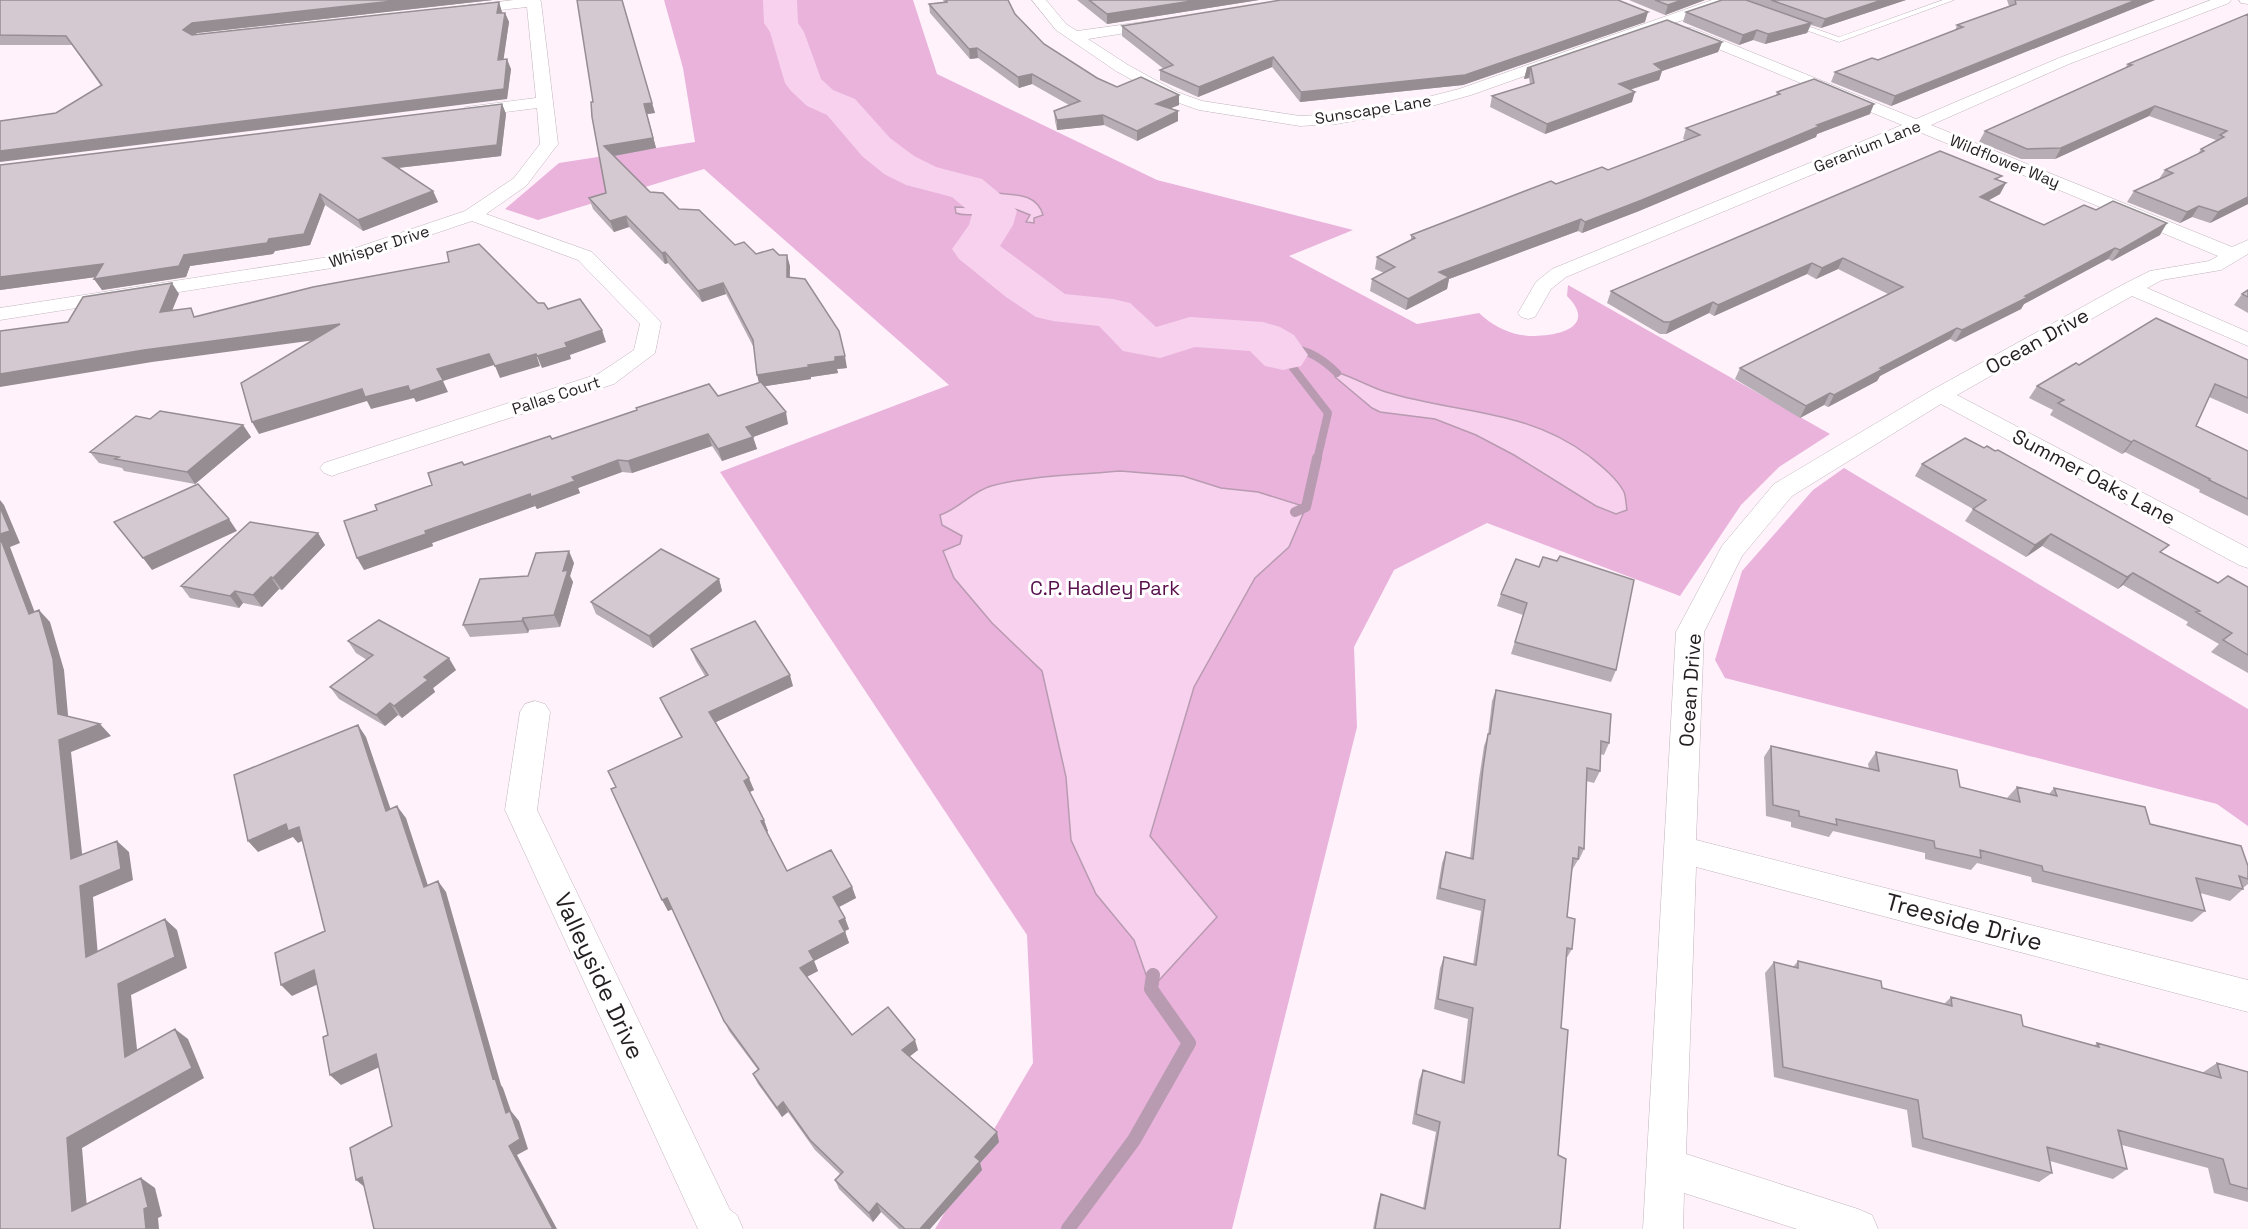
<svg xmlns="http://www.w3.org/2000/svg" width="2248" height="1229" viewBox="0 0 2248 1229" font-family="'Space Grotesk',sans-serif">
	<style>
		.green { fill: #e9b3dc }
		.water { fill: #f8d1ee; stroke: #b89bb0; stroke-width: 1.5 }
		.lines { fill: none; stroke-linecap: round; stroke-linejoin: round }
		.stream-far2 { stroke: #b89bb0; stroke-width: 8 }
		.stream-far1 { stroke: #b89bb0; stroke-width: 10 }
		.stream { stroke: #b89bb0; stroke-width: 14 }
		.river { fill: #f8d1ee; fill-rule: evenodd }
		.service-casing { stroke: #c0b4bd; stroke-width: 1 }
		.minor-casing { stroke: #c0b4bd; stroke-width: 1 }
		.service { fill: #fff; fill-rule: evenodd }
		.minor { fill: #fff; fill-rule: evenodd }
		.wall { fill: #b7adb4 }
		.shaded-wall { fill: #958d92 }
		.building { fill: #d5c9d1; stroke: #958d92; stroke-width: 1.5 }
		.labels { text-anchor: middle; stroke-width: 6; stroke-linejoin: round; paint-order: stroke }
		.far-street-label { font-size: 16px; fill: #231e21; stroke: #fff }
		.street-label { font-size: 20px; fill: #231e21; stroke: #fff }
		.park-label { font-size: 20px; fill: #570e4b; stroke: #fff }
		.near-street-label { font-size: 24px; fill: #231e21; stroke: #fff }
	</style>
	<rect width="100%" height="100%" fill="#fff2fb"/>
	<!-- green -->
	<path class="green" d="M664 0H913L937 74 1157 180 1353 230 1289 256 1417 324 1479 313C1491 324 1504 332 1521 335 1546 339 1602 331 1567 296L1568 285 1830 434 1779 467 1741 505 1680 596 1487 523 1394 570 1354 647 1357 727 1232 1229H935L1033 1063 1027 935 720 472 949 385 704 169 538 220 505 209 559 163 695 142 683 68Z
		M1844 468 2248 709V826L2217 804 1725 678 1715 660 1742 571 1813 490Z"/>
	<!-- water -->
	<path class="water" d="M988 192C1009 196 1036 190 1043 215L1034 218V223L1026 222 1030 215 1010 207 1002 210V220L999 226 994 228 991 225V214C978 212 968 218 956 213L955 207 978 208V196Z
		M1339 373C1355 378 1370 387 1386 392 1457 414 1525 408 1589 456 1600 465 1617 478 1624 492 1626 497 1626 505 1627 510L1616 514 1596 506 1514 455 1476 435 1435 419 1380 412 1372 408 1335 377V374Z
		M1120 471 1183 476 1221 488 1258 492 1306 507 1289 547 1255 578 1194 687 1150 836 1217 917 1151 989 1134 940 1096 894 1071 840 1066 777 1042 671 992 623 954 578 943 551 960 544 962 536 942 525 940 515C959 509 971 492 991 486 1032 475 1078 475 1120 471Z"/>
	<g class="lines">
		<!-- stream-far2 -->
		<path class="stream-far2" d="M1276 346C1302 347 1319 355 1337 373
			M1283 355 1328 413 1317 460"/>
		<!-- stream-far1 -->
		<path class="stream-far1" d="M1295 512 1306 507 1317 458"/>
		<!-- stream -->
		<path class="stream" d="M1068 1229 1134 1140 1189 1043 1151 989 1153 975"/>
		<!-- river -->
		<path class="river" d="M763 0H797L798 23 804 32 821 79 833 90 855 99 890 138 914 156 936 167 982 179 1010 202 1017 211 1013 225 1000 246 1065 294 1113 299 1130 303 1156 327 1190 317 1263 322 1280 327 1294 335 1308 355 1301 366 1283 370 1265 366 1250 351 1195 347 1160 358 1123 351 1099 326 1053 321 1036 317 1006 297 959 259 952 249 969 225 972 214 952 197 906 185 884 174 862 156 827 115 807 106 791 91 785 83 770 32 764 23Z"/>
		<defs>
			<path id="service" d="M1943 0H1954L1839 42 1789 24 1796 22 1839 37Z"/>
			<path id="minor" d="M514 0H540L541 2 558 144 526 186 486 214 592 252 658 319 661 323 655 353 614 384 340 473 332 476 324 473 320 468 324 463 598 374 634 350 640 324 578 260 472 221 332 268 0 320V308L329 257 465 211 514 178 540 144 537 108 466 117 458 112 466 107 536 98 527 7 464 14 457 10 464 6Z
				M1032 0H1046L1066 24 1077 31 1157 20 1162 21 1164 24 1157 28 1088 39 1128 65 1177 92 1202 101 1300 116 1336 114 1420 99 1459 89 1712 0H1733L1731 3 1471 95 1421 109 1336 124 1300 126 1199 110 1165 98 1116 71 1056 30Z
				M2211 0H2231L2229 3 2069 64 1931 125 2232 247 2248 240V254L2221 270 2162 280 2147 288 2248 332V346L2132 296 1957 395 2248 548V568L2239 565 1941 404 1792 496 1742 556 1704 632 1696 840 2248 980V1012L1696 867 1686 1154 1858 1209 1872 1215 1878 1229H1797L1684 1193 1683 1229H1643L1676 632 1722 546 1774 484 1932 390 2124 284 2150 271 2209 261 2218 256 1917 131 1566 277 1551 289 1535 317 1528 319 1521 317 1518 313 1536 282 1552 269 1902 125 1682 34 1680 31 1682 28H1692L1916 119 2059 58Z
				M2239 0H2248V4L2241 3Z
				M535 701 545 704 550 712 537 810 730 1210 737 1215 743 1229H698L505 810 520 712 525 704Z"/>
		</defs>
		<!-- service casing -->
		<use href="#service" class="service-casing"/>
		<!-- minor casing -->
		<use href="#minor" class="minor-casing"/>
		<!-- service -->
		<use href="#service" class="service"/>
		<!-- minor -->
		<use href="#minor" class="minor"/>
	</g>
	<!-- wall -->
	<path class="wall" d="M0 0H493L197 33 194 35 499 2 502 13H505L509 22 503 60 511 69 507 99 56 113 101 86 72 45H0Z
		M943 0H1008L1015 14 1044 44 1097 78 1117 87 1179 105 1171 108 1178 121 1137 141 1104 125 1057 130 1055 121 1054 111 1069 105 1032 84 1019 88 978 58 970 59 930 13 929 4 944 2Z
		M1077 0H1259L1107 24Z
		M1629 0H1705L1665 15Z
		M1722 0H1906L1821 28 1811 25 1807 33 1765 44 1753 40 1739 45 1683 22 1686 12Z
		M2007 0H2155L1891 106 1831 82 1835 72 1878 60 1955 31 1957 25 2009 6Z
		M622 1 655 113 647 114 656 148 614 156 650 192 679 209 735 245 756 254 790 266V277L847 368 837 369 838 373 811 377V379L765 386 788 424 753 437 757 449 722 461 712 446 632 473 622 472 578 488 580 493 537 509 535 506 432 543 433 546 364 570 377 510 432 485 464 465 552 439 637 410 636 408 718 396 759 382 754 348 726 294 702 302 668 263 665 264 629 227 614 232 593 209 589 198 606 193 593 102Z
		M2248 14V204L2210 223 2192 217 2180 223 2127 202 2134 191 2159 179 2165 170 2198 154 2201 149 2216 140 2149 116 2055 159H2021L1979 142 1985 131 2125 68 2128 64Z
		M1645 22 1463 85 1300 102 1272 67 1198 97 1160 80V70L1164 69 1122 36V26Z
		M1722 42 1718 52 1662 71 1659 80 1630 90 1632 102 1545 134 1490 107 1492 96 1530 85 1529 78 1524 79 1527 68Z
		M1777 92 1870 114 1817 134 1816 137 1639 211 1582 233 1578 231 1449 279 1447 289 1406 310 1370 291 1372 279 1384 273 1375 269 1377 257 1411 240V235L1556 184 1608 170 1686 140 1683 139 1686 128 1776 95Z
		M502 104 506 114 501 156 398 168 433 191 438 202 363 231 325 205 310 245 275 251 273 254 190 266 186 277 102 290 94 279 95 277 0 290V165Z
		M1999 181 2000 194 1988 201 2044 225 2160 235 2112 261 2108 259 2024 304 2021 309 1955 342 1950 339 1880 376 1877 381 1828 407 1824 405 1800 418 1735 379 1740 368 1888 294 1838 269 1816 279 1807 274 1714 316 1709 313 1666 334H1660L1607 303 1611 291Z
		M2248 290V313L2234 305 2242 294Z
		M2248 360V414L2209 397 2196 426 2248 451V516L2199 492 2200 490 2125 452 2122 454 2050 415 2053 410 2029 398 2037 386 2079 365Z
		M150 419 243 425 251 437 195 484 124 471 122 468 99 463 90 452Z
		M1922 464 2163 553 2218 583 2248 587V673L2211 652 2219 644 2186 625 2188 622 2123 585 2118 589 2042 546 2026 557 1965 521 1973 509 1915 476Z
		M318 533 325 545 282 590 279 589 262 607 243 603 239 608 190 598 181 586Z
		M1516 559 1616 670 1611 682 1511 654 1523 615 1497 606 1501 594Z
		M574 563 570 576 573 582 560 627 529 630 528 633 470 637 463 625 528 576Z
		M719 579 722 591 653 648 596 614 591 602Z
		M348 641 456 670 433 688 435 692 402 718 398 715 385 726 339 699 330 687 367 660 356 653Z
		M691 649 793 686 716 722 754 790 749 792 768 831 767 832 787 871 852 887 856 898 839 907 849 929 845 931 849 943 814 961 818 971 807 977 852 1035 918 1050 910 1056 999 1142 980 1163 982 1170 930 1229H899L881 1212 873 1222 839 1189 835 1180 840 1174 815 1150 788 1112 782 1117 758 1084 753 1074 758 1070 729 1031 673 909 668 911 616 787 681 737 665 709 660 698 705 676 696 661Z
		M1496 690 1609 743 1604 755 1600 754V771L1594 783 1586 781 1584 849 1579 860H1578L1572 870H1571L1567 917 1572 949 1566 959 1561 1028 1558 1155 1560 1229H1373L1378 1203 1381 1194 1423 1208 1436 1132 1412 1124 1419 1080 1423 1070 1461 1082 1468 1019 1434 1009 1440 968 1444 957 1473 965 1481 911 1436 899 1442 863 1446 852 1470 858 1479 779 1484 746 1488 735 1492 701Z
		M1771 746 1869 769 1868 764 1876 752 1960 787 2007 798 2017 787 2049 794 2054 788 2150 824 2248 866V884L2243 888V889L2230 901 2200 893 2205 911 2192 922 2032 882 2031 877 1977 863 1971 870 1925 859V853L1833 831 1829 837 1791 827V822L1766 816 1764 757Z
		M1798 961 1882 988 1944 1004 1951 997 2023 1026 2094 1046 2097 1043 2202 1073 2217 1063 2248 1072V1202L2214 1193 2208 1168 2122 1145 2127 1169 2113 1179 2050 1161 2052 1173 2039 1182 1912 1147 1907 1110 1774 1077 1765 973 1774 962 1793 967Z"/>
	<!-- shaded-wall -->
	<path class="shaded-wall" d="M402 0H493L197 33 188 40 183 30 192 23Z
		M1198 0H1259L1107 24V14Z
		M1682 0H1705L1665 15 1668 5Z
		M1882 0H1906L1821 28 1825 19Z
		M2136 0H2155L1891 106 1895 96Z
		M499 2 502 12 501 23 497 13Z
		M1648 12 1645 22 1463 85 1300 102 1301 92Z
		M505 13 509 22 502 70 498 60Z
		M1811 23 1807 33 1765 44 1768 34Z
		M1757 30 1753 40 1739 45 1743 35Z
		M1722 42 1718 52 1662 71 1659 80 1616 94 1619 84 1654 64Z
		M977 48 978 58 970 59 969 49Z
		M1273 57 1272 67 1198 97 1199 87Z
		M507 59 511 69 507 99 0 162V151Z
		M1527 68H1531L1529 78 1524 79Z
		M1032 74V84L1019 88 1018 77Z
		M1635 92 1632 102 1545 134 1547 124Z
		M1179 95V105L1156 114V104Z
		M652 103 655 113 647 114 656 148 608 157 604 146 644 104Z
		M502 104 506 114 501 156 388 169 383 158Z
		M1874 104 1870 114 1817 134 1816 137 1639 211 1582 233 1585 222 1817 125Z
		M2155 106 2149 116 2055 159 2061 148Z
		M1178 111V121L1137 141V131Z
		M1103 115 1104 125 1057 130V120Z
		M2006 183 2000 194 1974 208 1980 197Z
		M433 191 438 202 363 231 358 220Z
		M320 194 325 205 310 245 275 251 273 254 190 266 186 277 102 290 94 279 184 255 269 239Z
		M2248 197V204L2210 223 2218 212Z
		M2199 206 2192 217 2180 223 2187 212Z
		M626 216 629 227 614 232 610 221Z
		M1581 219 1578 231 1449 279 1447 289 1406 310 1408 299 1439 272Z
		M2167 223 2160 235 2112 261 2120 250Z
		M2115 248 2108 259 2024 304 2021 309 1955 342 1962 330Z
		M665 252 668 263 665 264 662 253Z
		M787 255 790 266 789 288 787 277Z
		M1843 258 1838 269 1816 279 1822 268Z
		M1812 263 1807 274 1714 316 1718 305Z
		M103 264 111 275 0 290V277Z
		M172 283 179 294 167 323 160 312Z
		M723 283 726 294 702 302 698 291Z
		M1713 302 1709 313 1666 334 1670 322Z
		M340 324 346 336 152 362 0 387V374L144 350Z
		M1957 328 1950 339 1880 376 1877 381 1828 407 1834 395 1880 368Z
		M602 330 606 342 570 355 571 359 542 368 537 356 565 343Z
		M489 354 494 365 443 381 448 392 416 402 414 398 371 409 367 401 259 434 252 422 362 389 437 369Z
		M536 354 540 366 500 378 495 366Z
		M845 356 847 368 837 369 838 373 811 377V379L760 387 757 375 808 365 835 357Z
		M1830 393 1824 405 1800 418 1806 406Z
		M786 412 788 424 753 437 757 449 722 461 718 449 746 427Z
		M243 425 251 437 195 484 187 472Z
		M708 434 712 446 632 473 628 461Z
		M2134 440 2125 452 2122 454 2131 442Z
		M618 460 622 472 578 488 580 493 537 509 531 497 572 477Z
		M530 494 535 506 432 543 433 546 364 570 357 558 425 531Z
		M0 500 4 505 20 543 10 547 40 626 29 614 0 537Z
		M229 519 237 531 152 570 143 558Z
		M318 533 325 545 282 590 273 578Z
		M2051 534 2042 546 2026 557 2035 545Z
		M569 551 574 563 570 576 573 582 560 627 554 615 563 571Z
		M2133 573 2123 585 2118 589 2127 577Z
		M271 577 279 589 262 607 253 595Z
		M719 579 722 591 653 648 649 636Z
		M235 591 243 603 239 608 230 596Z
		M39 610 50 622 64 670 69 726 58 714Z
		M523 618 529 630 528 633 522 621Z
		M449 658 456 670 433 688 435 692 402 718 394 706 424 677Z
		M790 675 793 686 714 723 709 712Z
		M390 703 398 715 385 726 376 715Z
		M100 724 111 736 71 752 84 871 71 859 59 740Z
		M358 725 366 737 395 822 386 811Z
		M749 778 754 790 748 793 744 781Z
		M397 806 406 818 432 898 424 887Z
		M764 820 768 831 765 833 761 821Z
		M286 824 299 827 308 838 298 843 293 837 258 852 248 841Z
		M117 841 129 852 133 880 93 897 99 968 86 957 80 886Z
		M438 881 446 892 501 1085 503 1088 511 1111 519 1121 528 1149 517 1155 557 1229H553L509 1146 506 1113 493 1079Z
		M852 887 856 898 837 908 833 897Z
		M667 898 673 909 668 911 662 900Z
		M845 918 849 929 843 932 839 921Z
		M165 919 177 930 187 968 131 995 139 1067 125 1057 118 984Z
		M845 932 849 943 814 961 818 971 804 978 800 968 809 951Z
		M314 970 325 981 292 996 281 985Z
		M175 1029 188 1039 204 1078 82 1148 88 1220 72 1211 67 1138Z
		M915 1040 918 1050 905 1060 902 1050Z
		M376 1054 386 1064 341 1085 330 1075Z
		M783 1102 788 1112 782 1117 777 1108Z
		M997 1132 999 1142 980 1163 982 1170 930 1229H920L975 1157Z
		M362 1177 367 1189 356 1180Z
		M141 1178 155 1188 162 1216 158 1218 159 1229H146Z
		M877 1203 881 1212 873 1222 869 1213Z"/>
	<!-- building -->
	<path class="building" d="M0 0H402L192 23 183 30 192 35 499 2 497 13H505L498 60 507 59 504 89 0 151V121L56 113 102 85 66 36 0 35Z
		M577 0H622L652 103 644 104 653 138 604 146 650 192 663 193 679 209 699 210 735 245 744 242 756 254 773 249 779 255H787V277L805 279 839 331 845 356 835 357V361L808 365 809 367 757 375 753 340 723 283 698 291 665 252 662 253 626 216 610 221 589 198 606 193 592 117 591 102H593Z
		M946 0H1008L1015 14 1044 44 1097 78 1117 87 1141 77 1179 95 1156 104 1178 111 1137 131 1103 115 1057 120 1054 111 1080 101 1032 74 1018 77 977 48 969 49 929 4 947 2Z
		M1089 0H1198L1107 14Z
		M1281 0H1618L1648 12 1465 75 1301 92 1273 57 1199 87 1160 70 1173 65 1122 26Z
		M1655 0H1682L1668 5Z
		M1722 0H1746L1811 23 1768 34 1757 30 1743 35 1686 12Z
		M1771 0H1882L1825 19Z
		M2015 0H2136L1895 96 1835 72 1872 58 1878 60 1963 27 1957 25 2016 4Z
		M2248 14V197L2218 212 2199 206 2187 212 2134 191 2173 173 2165 170 2204 151 2201 149 2224 137 2220 135 2227 131 2155 106 2061 148 2027 149 1985 131 2132 65 2128 64Z
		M1667 20 1722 42 1654 64 1662 70 1619 84 1635 92 1547 124 1492 96 1534 83 1531 68H1527Z
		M1814 79 1874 104 1817 125 1820 126 1642 200 1585 222 1581 219 1439 272 1449 277 1408 299 1372 279 1395 267 1377 257 1415 238 1411 235 1551 181 1556 184 1602 167 1608 170 1700 135 1686 128 1780 94 1777 92Z
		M502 104 497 145 383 158 433 191 358 220 320 194 304 234 269 239 267 243 184 255 179 266 94 279 103 264 0 277V165Z
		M1940 151 2002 176 1995 179 2006 183 1980 197 2044 225 2084 205 2096 210 2113 201 2167 223 2120 250 2115 248 2025 296 2028 297 1962 330 1957 328 1880 368 1883 369 1834 395 1830 393 1806 406 1740 368 1903 287 1843 258 1822 268 1812 263 1718 305 1713 302 1670 322H1664L1611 291Z
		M479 244 538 303H544L548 309 580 299 602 330 565 343 567 347 537 356 536 354 495 366 489 354 437 369 443 380 410 391 408 386 365 397 362 389 252 422 241 383 340 324 144 350 0 374V331L68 322 83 297 172 283 160 312 191 308 194 317 313 287 449 262 447 252Z
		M2248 290V297L2242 294Z
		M2156 318 2248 360V398L2215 384 2196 426 2248 451V499L2209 480 2210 479 2134 440 2131 442 2058 403 2064 400 2037 386 2076 363 2079 365Z
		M761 382 786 412 746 427 753 437 718 449 708 434 628 461 618 460 572 477 575 481 531 497 530 494 425 531 426 534 357 558 344 521 377 510 375 505 432 485 428 473 462 462 464 465 550 436 552 439 637 410 636 408 709 384 718 396Z
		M160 411 243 425 187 472 115 459 119 457 90 452 136 416 150 419Z
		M1965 438 1984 448 1987 446 1995 451 1998 450 2169 545 2160 552 2218 583 2228 576 2248 587V655L2223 640 2232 633 2196 612 2200 611 2133 573 2127 577 2051 534 2035 545 1973 509 1986 500 1922 464Z
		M198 484 229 519 143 558 114 522Z
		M0 507 10 531 0 534Z
		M250 522 318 533 273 578 271 577 253 595 235 591 230 596 181 586Z
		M0 537 29 614 39 610 53 659 58 714 100 724 59 740 71 859 117 841 121 869 80 886 86 957 165 919 175 957 118 984 125 1057 175 1029 192 1068 67 1138 72 1211 141 1178 148 1207 144 1209 146 1229H0Z
		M661 549 719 579 649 636 591 602Z
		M569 551 563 571 568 570 554 615 523 618 522 621 463 625 480 579 528 576 536 553Z
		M1560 556 1634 580 1616 670 1515 642 1527 603 1501 594 1516 559 1539 567 1543 557 1557 561Z
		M379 620 449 658 424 677 428 680 394 706 390 703 376 715 330 687 373 655 348 641Z
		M755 621 790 675 709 712 749 778 744 781 764 820 761 821 787 871 831 850 852 887 833 897 845 918 839 921 845 932 809 951 814 960 800 968 852 1035 888 1007 915 1040 902 1050 997 1132 975 1157 980 1161 920 1229H905L877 1203 869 1213 835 1180 843 1172 810 1140 783 1102 777 1108 753 1074 759 1069 724 1021 667 898 662 900 611 789 616 787 608 771 682 737 660 698 708 675 691 649Z
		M1496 690 1611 714 1609 743 1601 741 1600 771 1587 768 1584 849 1579 847 1578 859 1573 858 1567 917 1575 919 1572 949 1567 948 1561 1028 1568 1030 1558 1155 1566 1159 1560 1229H1375L1381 1194 1425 1209 1440 1122 1416 1114 1423 1070 1464 1083 1473 1008 1438 999 1444 957 1476 965 1485 900 1440 888 1446 852 1473 859 1483 768 1488 734H1490Z
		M358 725 386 811 397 806 424 887 438 881 493 1079 495 1078 506 1113 510 1111 520 1139 509 1146 553 1229H374L362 1177 356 1180 350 1148 392 1126 376 1054 330 1075 323 1037 328 1035 314 970 281 985 275 953 325 931 299 827 288 831 286 824 248 841 234 775Z
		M1771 746 1879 771 1876 752 1957 770 1960 787 2020 802 2017 787 2057 796 2054 788 2145 807 2150 824 2241 846 2248 866V879L2239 876 2243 889 2196 878 2205 911 2043 871 2042 866 1980 850 1981 858 1935 848 1934 841 1836 819 1837 825 1799 816V811L1773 805Z
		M1798 961 1881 981 1882 988 1952 1006 1951 997 2021 1015 2023 1026 2099 1047 2097 1043 2221 1078 2217 1063 2248 1072V1189L2230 1184 2223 1159 2118 1130 2127 1169 2047 1147 2052 1173 1923 1138 1918 1100 1783 1067 1774 962 1798 968Z"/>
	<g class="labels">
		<!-- far-street labels -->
		<g class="far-street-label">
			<text transform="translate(1373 109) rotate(-9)" y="6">Sunscape Lane</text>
			<text transform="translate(1867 146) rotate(-22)" y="6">Geranium Lane</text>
			<text transform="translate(2005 161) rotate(22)" y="6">Wildflower Way</text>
			<text transform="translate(379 246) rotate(-18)" y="6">Whisper Drive</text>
			<text transform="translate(556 395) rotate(-18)" y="6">Pallas Court</text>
		</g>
		<!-- street labels -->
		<g class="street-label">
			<text transform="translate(2037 341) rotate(-29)" y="7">Ocean Drive</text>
			<text transform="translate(2094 477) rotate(28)" y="7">Summer Oaks Lane</text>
			<text transform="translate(1690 690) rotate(-86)" y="7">Ocean Drive</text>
		</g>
		<!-- park labels -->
		<g class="park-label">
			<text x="1105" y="595">C.P. Hadley Park</text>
		</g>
		<!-- near-street labels -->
		<g class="near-street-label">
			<text transform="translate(1964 922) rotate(15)" y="8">Treeside Drive</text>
			<text transform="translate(599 976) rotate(65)" y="8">Valleyside Drive</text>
		</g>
	</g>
</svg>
